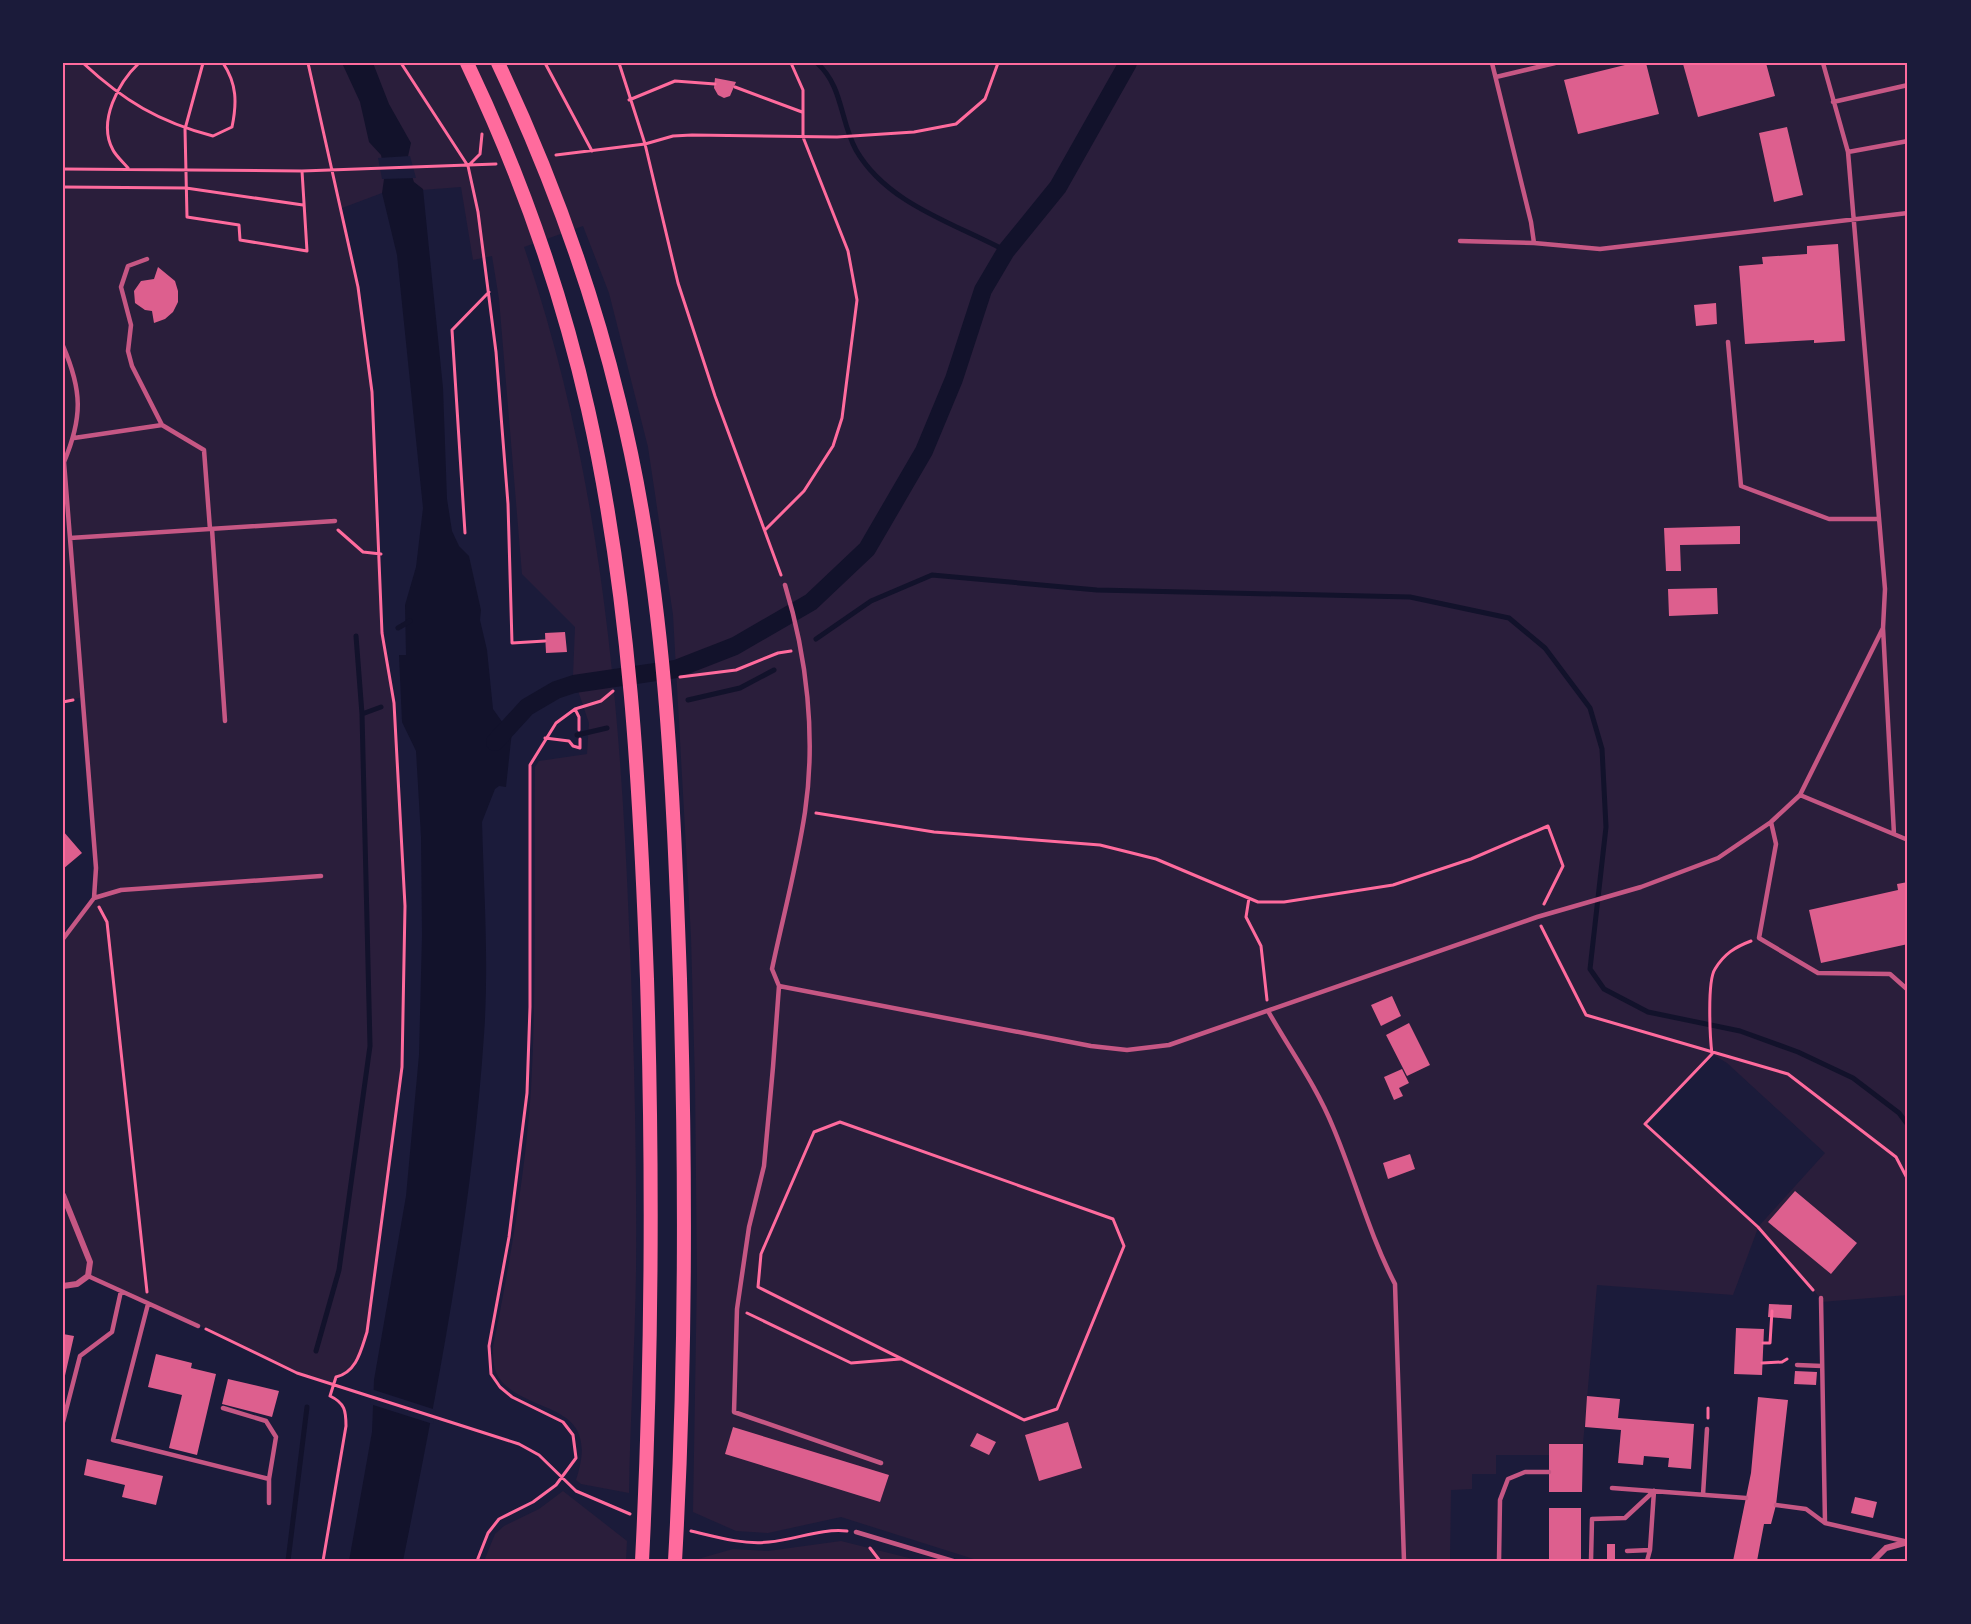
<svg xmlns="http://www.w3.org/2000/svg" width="1971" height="1624" viewBox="0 0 1971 1624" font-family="'Playfair Display',serif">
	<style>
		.green { fill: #2a1e3b; fill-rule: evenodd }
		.water { fill: #12122b }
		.pier { fill: #1b1b3a }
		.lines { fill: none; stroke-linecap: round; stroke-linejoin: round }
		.stream { stroke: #12122b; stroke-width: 5 }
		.canal { stroke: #12122b; stroke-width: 18 }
		.building { fill: #dd5f8e }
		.path { stroke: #ff6b9d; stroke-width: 3 }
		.service { stroke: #c65784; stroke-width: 4.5 }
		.minor { stroke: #c65784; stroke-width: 6 }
		.trunk { stroke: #ff6b9d; stroke-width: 14 }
		.neatline { fill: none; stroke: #ff6b9d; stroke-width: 2 }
	</style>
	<rect width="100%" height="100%" fill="#1b1b3a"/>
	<!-- green -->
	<path class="green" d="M63 63H1908V1295L1821 1302 1820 1298 1758 1228 1733 1295 1597 1285 1583 1444H1549V1455H1496V1474H1472V1489L1451 1490 1450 1561H980L841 1517 768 1533 736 1531 693 1512 697 1274 695 1082 691 937 673 615 648 447 609 293 583 226 524 247C599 466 620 695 629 925 634 1041 637 1156 636 1272 635 1346 630 1420 629 1493L581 1484 576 1480C602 1402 534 1416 502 1382 493 1372 493 1359 493 1347 510 1263 525 1176 531 1090 537 983 534 875 535 767L539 761 587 754 589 723 573 676 575 627 522 574 499 299 492 256 473 260 461 187 382 193 342 208 358 287 372 392 382 633 394 703 405 906 402 1067 367 1332C361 1353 356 1368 336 1377L334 1385 297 1373 231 1340 88 1276 77 1284 63 1286V939L94 898 96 868 83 697 63 702ZM1712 1054 1727 1063 1825 1153 1758 1227 1645 1124Z
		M563 1491 627 1541 626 1561H484L495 1534 504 1526 539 1509Z
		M841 1541 921 1561H691L733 1549 768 1551Z"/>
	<!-- water -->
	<path class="water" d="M342 63H373L389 104 411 143 407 161 414 182 423 189 443 388 447 499 452 531 459 546 469 556 481 610 480 620 487 650 493 709 503 723 507 719 516 727 512 731 506 787 499 786 495 789 482 822C484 892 489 965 484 1035 472 1213 438 1387 403 1561H349L372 1432 374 1380 406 1196 419 1055 422 935 421 837 416 751 402 722 399 655H406L405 605 416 567 423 508 397 255 382 193 385 172 381 155 369 142 360 102Z"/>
	<!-- pier -->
	<path class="pier" d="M410 156 416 178 382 179 378 158Z
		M371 1389 436 1410 433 1424 370 1404Z"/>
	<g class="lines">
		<!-- stream -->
		<path class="stream" d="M817 63C843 86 840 121 856 150 887 204 954 223 1006 251
			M398 628 410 621
			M356 636 362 714
			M816 639 871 601 932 575 1097 590 1410 597 1509 618 1545 648 1590 708 1602 749 1606 827 1590 969 1604 989 1648 1012 1740 1031 1798 1052 1853 1078 1899 1113 1908 1125
			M688 700 740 688 774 670
			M577 735 607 728
			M316 1351 339 1270 370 1046 362 714 381 707
			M288 1561 307 1407"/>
		<!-- canal -->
		<path class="canal" d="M495 742 527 707 556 690 574 684 676 669 735 646 811 602 867 549 924 451 954 379 983 290 1006 251 1058 187 1128 63"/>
	</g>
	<!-- building -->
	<path class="building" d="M1633 63H1646L1659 114 1578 134 1564 80Z
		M1766 63 1775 96 1698 117 1683 64Z
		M715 78 736 82 730 96 724 98 718 95 714 88Z
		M1787 127 1803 195 1774 202 1759 133Z
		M1838 244 1845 341 1814 343V340L1745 344 1739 266 1763 264 1762 257 1807 254V246Z
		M158 267 175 281 178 291V302L173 312 165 319 154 323 152 311 145 310 135 303 134 291 141 281 154 279Z
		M1716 303 1717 324 1696 326 1694 305Z
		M1740 526V544L1680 545 1681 571H1666L1664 528Z
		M1717 588 1718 614 1669 616 1668 589Z
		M565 632 567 652 546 653 545 633Z
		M63 831 82 853 63 869Z
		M1908 882V944L1821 963 1809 910 1898 890 1897 884Z
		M1392 996 1401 1016 1381 1026 1371 1005Z
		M1409 1023 1430 1065 1407 1076 1386 1035Z
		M1402 1069 1409 1083 1399 1088 1403 1096 1394 1100 1384 1077Z
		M1410 1154 1415 1169 1388 1179 1383 1163Z
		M1795 1191 1857 1243 1831 1274 1768 1222Z
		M1769 1304 1792 1305 1791 1319 1768 1317Z
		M1736 1328 1764 1329 1762 1375 1734 1374Z
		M63 1334 74 1336 64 1380 63 1379Z
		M156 1354 192 1363 191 1368 216 1374 197 1455 169 1448 182 1395 148 1387Z
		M1795 1371 1817 1372 1816 1385 1794 1384Z
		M228 1379 279 1391 272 1417 222 1404Z
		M1587 1396 1620 1399 1618 1418 1694 1424 1691 1469 1668 1467 1669 1458 1644 1456 1643 1465 1618 1463 1621 1430 1585 1427Z
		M1758 1397 1788 1400 1776 1505 1771 1524H1764L1757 1561H1733L1751 1473Z
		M1068 1422 1082 1468 1039 1481 1025 1435Z
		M733 1427 889 1475 880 1502 725 1454Z
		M977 1433 996 1442 989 1455 970 1446Z
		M1549 1444H1583L1582 1492H1549Z
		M87 1459 163 1476 156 1505 122 1497 125 1485 84 1475Z
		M1855 1497 1877 1502 1873 1518 1851 1513Z
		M1549 1508H1581V1561H1549Z
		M1607 1544H1615V1561H1607Z"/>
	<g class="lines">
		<!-- path -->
		<path class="path" d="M83 63C124 101 159 122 213 136L232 127C237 103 237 84 223 63
			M203 63 185 129 187 217 239 225 240 240 307 251 302 171
			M308 63 358 287 372 392 382 633 394 703 405 906 402 1067 367 1332C361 1350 357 1372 336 1377L330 1396C345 1403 346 1411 346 1426L323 1561
			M401 63 468 166 478 212 496 352 508 504 512 643 545 641
			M545 63 592 151
			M619 63 645 144 678 283 715 396 781 575
			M735 87 802 112
			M629 100 675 81 715 84
			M556 155 645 144 673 136 692 135 837 137 914 132 956 124 985 99 998 63
			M469 165 480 154 482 134
			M128 168C123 162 116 156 113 150 97 121 119 82 139 63
			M63 169 302 171 496 164
			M63 187 186 188 303 205
			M766 529 804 491 833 446 842 418 857 300 848 251 803 137V90L791 63
			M338 530 363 552 381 554
			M465 533 452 330 489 292
			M680 677 736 670 778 653 791 651
			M63 702 73 700
			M575 709 579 717V730
			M545 738 569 741 573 746 580 748V739
			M816 813 934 832 1100 845 1156 859 1258 902H1284L1393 885 1471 859 1548 826 1563 866 1544 904
			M1249 898 1246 917 1261 946 1267 1000
			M99 907 107 922 147 1292
			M1541 926 1586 1015 1788 1074 1896 1157 1908 1180
			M1712 1054 1645 1124 1758 1227 1813 1290
			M1712 1054C1710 1038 1707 981 1715 969 1724 954 1735 947 1751 941
			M840 1122 1113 1219 1124 1246 1057 1409 1024 1420 758 1287 761 1254 814 1132Z
			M747 1313 851 1363 900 1359
			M206 1329 297 1373 519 1444 539 1455 576 1491 630 1514
			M1763 1343H1770L1772 1311
			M1762 1363 1782 1362 1787 1359
			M1708 1418V1408
			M691 1531C716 1537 744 1545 769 1542 795 1540 821 1528 847 1531
			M870 1548 880 1561
			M477 1561 488 1533 499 1519 533 1502 556 1485 576 1458 573 1435 563 1422 512 1397 500 1387 491 1374 489 1346 509 1237 527 1093 530 1007V765L556 723 575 709 601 701 613 691"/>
		<!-- service -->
		<path class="service" d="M1492 63 1531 222 1534 243 1600 249 1908 213
			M1823 63 1848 152 1885 589 1883 628 1894 834
			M1496 77 1555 63
			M1833 102 1908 85
			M1848 152 1908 141
			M1460 241 1534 243
			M147 259 128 266 121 287 131 325 128 351 132 366 162 425 204 450 210 529
			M1728 342 1741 486 1829 519H1878
			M63 346C82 390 83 417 64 462L96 868 94 898 63 939
			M74 438 162 425
			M212 529 225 721
			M70 538 335 521
			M785 585C807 657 816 737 805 812 797 865 783 917 772 969L779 986 773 1067 764 1166 749 1227 737 1309 734 1412 881 1463
			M1800 795 1908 840
			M1771 822 1776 844 1759 938 1818 973 1890 974 1908 990
			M94 898 121 890 321 876
			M779 986 1091 1046 1127 1050 1169 1045 1537 917 1641 887 1718 858 1771 822 1800 795 1883 628
			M1268 1011C1290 1050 1316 1085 1333 1127 1355 1179 1369 1234 1395 1284L1404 1561
			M88 1276 198 1326
			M1821 1298 1825 1523
			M148 1304 113 1440 269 1479
			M1797 1365 1822 1366
			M223 1408 266 1421 276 1437 269 1479V1503
			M63 1422 80 1356 112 1332 121 1291
			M1612 1488 1746 1498
			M1703 1495 1707 1429
			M1776 1505 1806 1509 1825 1523 1904 1541
			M856 1532 953 1561
			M1650 1550 1654 1491
			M1627 1551 1650 1550 1647 1561
			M1499 1561 1500 1500 1508 1479 1525 1472H1549
			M1591 1561 1592 1519 1625 1518 1654 1491"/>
		<!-- minor -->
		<path class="minor" d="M63 1195 90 1262 88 1276 77 1284 63 1286
			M1873 1561 1886 1548 1908 1542"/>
		<!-- trunk -->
		<path class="trunk" d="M467 63C520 174 561 290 588 409 630 596 640 789 647 979 653 1173 652 1367 642 1561
			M498 63C549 171 591 285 619 401 666 589 673 787 680 979 686 1173 686 1367 675 1561"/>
	</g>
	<!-- border -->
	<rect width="1971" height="1624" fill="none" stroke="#1b1b3a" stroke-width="129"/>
	<rect x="64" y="64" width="1842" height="1496" class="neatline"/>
</svg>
